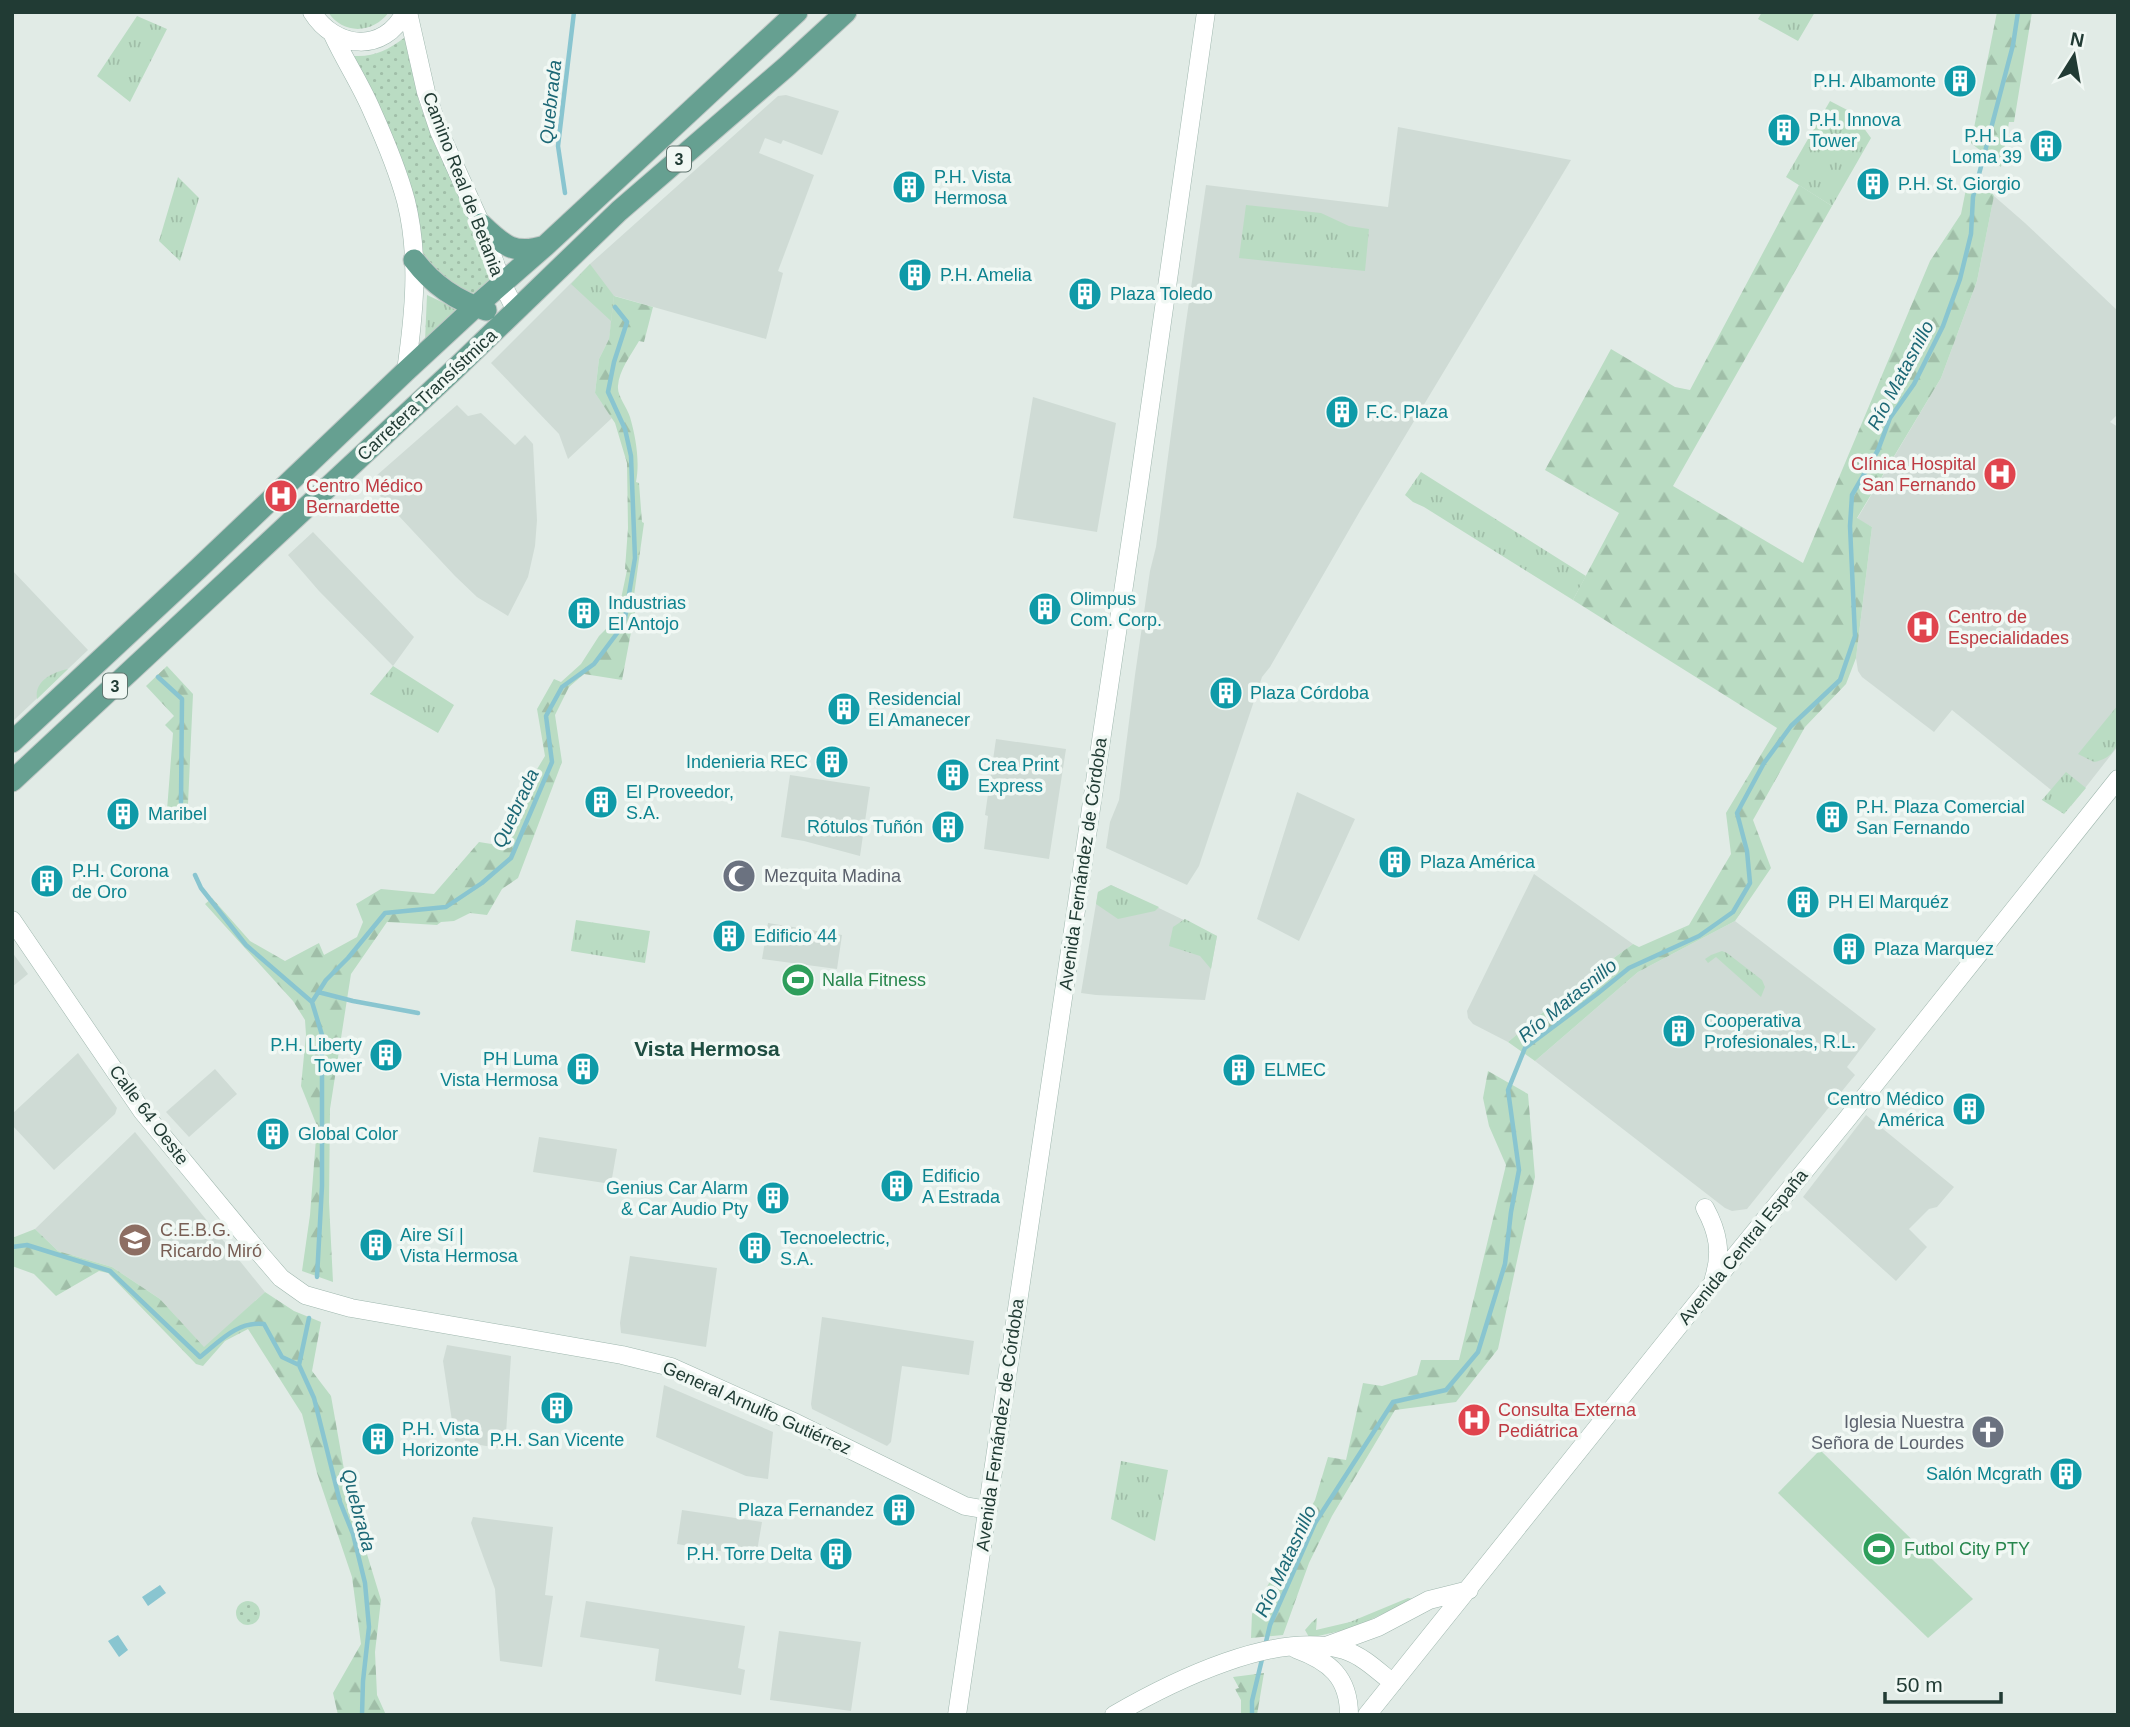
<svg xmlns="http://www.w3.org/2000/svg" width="2130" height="1727" viewBox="0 0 2130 1727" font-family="Arial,sans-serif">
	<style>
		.built { fill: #cfdbd5 }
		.grass { fill: url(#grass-tufts) }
		.forest { fill: url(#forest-firs) }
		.park { fill: url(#park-dots) }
		.pitch { fill: #badcc3 }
		.water { fill: #89c5d0 }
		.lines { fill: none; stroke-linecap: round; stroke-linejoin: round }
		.stream { stroke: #89c5d0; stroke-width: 4.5 }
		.secondary-casing { stroke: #9fb7ae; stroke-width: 19 }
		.primary-casing { stroke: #c1c8c6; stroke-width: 23 }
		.secondary { stroke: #fff; stroke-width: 18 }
		.primary { stroke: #66a091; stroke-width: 21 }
		.labels { text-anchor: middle; stroke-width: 7; stroke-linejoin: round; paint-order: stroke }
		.shield { fill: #f1f8f4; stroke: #5f746e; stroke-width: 2 }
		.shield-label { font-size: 16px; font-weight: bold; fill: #213b34 }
		.culture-label { font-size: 18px; fill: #0d838f; stroke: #f1f8f4; text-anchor: start }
		.street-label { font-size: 18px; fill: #213b34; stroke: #f1f8f4 }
		.health-label { font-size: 18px; fill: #be3a42; stroke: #f1f8f4; text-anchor: start }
		.worship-label { font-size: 18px; fill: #5b616d; stroke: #f1f8f4; text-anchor: start }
		.leisure-label { font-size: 18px; fill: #27864d; stroke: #f1f8f4; text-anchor: start }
		.education-label { font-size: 18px; fill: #785e54; stroke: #f1f8f4; text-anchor: start }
		.water-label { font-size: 19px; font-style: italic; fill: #1c6876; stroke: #f1f8f4 }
		.quarter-label { font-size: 21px; font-weight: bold; fill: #1e4d41; stroke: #f1f8f4 }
	</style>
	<defs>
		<pattern id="grass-tufts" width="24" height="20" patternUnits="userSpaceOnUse" patternTransform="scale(1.75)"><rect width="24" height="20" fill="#badcc3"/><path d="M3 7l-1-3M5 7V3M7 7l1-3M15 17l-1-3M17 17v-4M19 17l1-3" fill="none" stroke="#a0bea8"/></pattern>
		<pattern id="forest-firs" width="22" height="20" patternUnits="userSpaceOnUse" patternTransform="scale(1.75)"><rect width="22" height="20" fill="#badcc3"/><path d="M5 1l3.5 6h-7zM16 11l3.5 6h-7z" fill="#a0bea8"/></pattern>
		<pattern id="park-dots" width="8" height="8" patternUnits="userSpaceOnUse" patternTransform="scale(1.75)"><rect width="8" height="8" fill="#badcc3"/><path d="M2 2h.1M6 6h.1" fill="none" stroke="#a0bea8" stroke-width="1.8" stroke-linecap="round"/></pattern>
	</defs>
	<rect width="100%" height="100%" fill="#e1ebe6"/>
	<!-- built -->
	<path class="built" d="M786 95 839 111 822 155 783 140 781 144 765 138 759 153 814 175 778 271 783 273 766 339 615 296 609 339 599 359 595 393 612 418 568 459 559 434 491 363 590 264 778 96Z
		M1398 127 1571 160 1360 511 1270 667 1262 677 1199 866 1187 885 1106 848 1110 822 1119 800 1135 675 1150 571 1156 547 1184 336 1206 185 1388 207Z
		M1994 196 2025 223 2118 311V414L2110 422 2118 427V746L2071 806 1952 710 1934 732 1862 677 1858 671 1856 658 1872 527 1857 519 1941 378 1977 281Z
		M1033 397 1116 423 1097 532 1013 518Z
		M457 405 468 416 481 413 515 445 525 435 533 444 537 520 535 546 528 577 508 616 477 597 455 576 368 483Z
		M313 532 414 637 393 666 319 591 288 555Z
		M12 570 88 650 12 722Z
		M996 739 1066 749 1049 859 984 849 988 816 985 815Z
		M790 775 870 787 860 856 804 841 781 837Z
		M1297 792 1355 819 1299 941 1257 919Z
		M1534 874 1633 944 1568 991 1508 1042 1473 1024 1468 1018 1467 1011Z
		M1111 885 1217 936 1205 1000 1096 995 1081 993 1098 892Z
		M1735 921 1876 1029 1847 1067 1855 1075 1747 1209 1732 1211 1725 1208 1535 1061 1638 972Z
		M768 923 842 935 837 969 762 959Z
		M12 952 28 974 12 987Z
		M78 1053 117 1108 115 1114 54 1170 12 1125V1114Z
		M215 1069 237 1094 189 1137 166 1112Z
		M1866 1115 1954 1187 1937 1207 1929 1209 1909 1229 1927 1247 1896 1281 1803 1197Z
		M135 1132 265 1292 204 1348 160 1299 112 1267 58 1251 35 1229Z
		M539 1137 617 1149 611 1184 533 1172Z
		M630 1256 717 1268 706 1347 621 1333 620 1323Z
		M822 1317 974 1341 969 1375 902 1366 891 1442 887 1446 812 1409 811 1404Z
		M447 1345 511 1356 505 1449 455 1441 443 1361Z
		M664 1385 773 1432 768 1479 746 1476 656 1437Z
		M682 1510 762 1522 756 1557 677 1544Z
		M473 1517 553 1527 545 1595 553 1596 542 1667 500 1661 495 1589 471 1523Z
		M586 1601 745 1626 738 1668 745 1670 741 1695 655 1681 659 1649 580 1637Z
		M779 1631 861 1642 851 1711 770 1700Z"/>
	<!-- grass -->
	<path class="grass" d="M328 12H389C373 34 343 35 328 12Z
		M1762 12H1815L1798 41 1758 19Z
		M137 16 167 29 130 102 97 76Z
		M1830 101 1853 113 1871 138 1832 206 1786 177Z
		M178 177 199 198 180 261 159 241Z
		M1246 205 1321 213 1349 226 1369 229 1365 271 1239 258Z
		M590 264 614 296 611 321 571 284Z
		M427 295 457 309 458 311 425 341Z
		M1421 472 1586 576 1573 600 1424 507 1413 502 1405 495Z
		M393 666 454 705 438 733 370 694Z
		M68 669 37 699C34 681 53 672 68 669Z
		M2118 705C2118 730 2125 756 2094 762L2078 754Z
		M2066 772 2086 788 2064 814 2042 800Z
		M1111 885 1159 907 1155 911 1118 919 1096 904 1098 892Z
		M1185 919 1217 936 1211 969 1200 956 1169 946 1173 927Z
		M576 920 650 931 645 963 571 951Z
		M1722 951 1727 953 1762 980 1765 987 1761 997 1716 957 1708 963 1705 959 1711 955Z
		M1121 1461 1168 1470 1155 1541 1111 1519Z
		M1408 1598 1414 1599 1353 1628 1314 1637H1309L1305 1630 1312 1622 1317 1618 1316 1630 1350 1622Z"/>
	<!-- forest -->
	<path class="forest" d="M1997 12H2032L2014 122H2009L2001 167 1971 143Z
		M1972 177 1990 189 1994 196 1977 281 1941 378 1857 518 1872 527 1856 658 1846 684 1805 727 1753 820 1771 868 1735 921 1638 972 1535 1061 1508 1042 1568 991 1633 944 1639 947 1689 925 1731 854 1726 813 1777 728 1573 600 1619 513 1545 470 1611 349 1675 387 1690 390 1799 185 1832 206 1673 486 1803 563 1930 261 1961 214 1968 179Z
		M614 296 653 307 644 342 639 341C631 355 619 370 618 386 617 396 627 407 630 417 636 438 640 462 636 482L639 483 642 522 644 523 632 610 635 611 622 680 584 674 569 687 555 715 562 762 518 878 502 889 487 915 470 913 454 921 441 922 437 925 387 922 351 974 348 993 330 1109 329 1202 333 1282 302 1271 310 1215 317 1126 301 1086 306 1035 305 1020 293 1001 205 904 212 898 250 941 285 961 319 943 324 955 357 937 363 922 356 904 381 889 434 894 479 842 504 846 510 819 527 786 545 756 537 709 554 679 561 682 581 664 599 636 617 618 627 570 625 569 628 528 627 463 615 423 595 393 599 359 609 339Z
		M167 666 193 694 188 804 166 823 173 733 165 725 174 716 146 686Z
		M1488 1071 1528 1094 1535 1177 1498 1349 1456 1402 1395 1410 1332 1516 1309 1563 1283 1635 1251 1638 1252 1614 1315 1500 1328 1457 1346 1460 1363 1383 1382 1386 1417 1375 1421 1360H1459L1506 1165 1489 1126 1483 1098Z
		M35 1229 58 1251 112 1267 160 1299 204 1347 265 1292 294 1311 321 1322 312 1371 331 1396 348 1492 381 1600 375 1652 377 1695 386 1715H338L333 1693 361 1644 352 1577 317 1473 302 1414 248 1329 225 1341 203 1366 196 1364 108 1273 99 1271 56 1296 34 1274 12 1266V1238Z
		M1264 1673 1257 1715H1241V1700L1235 1689 1239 1688 1233 1677Z"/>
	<!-- park -->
	<path class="park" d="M404 38 408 40 419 102 435 145 472 223 490 272 489 286 473 299 451 290 420 253 350 59 355 56C374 57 388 50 404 38Z
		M236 1613a12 12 0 1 1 24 0a12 12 0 1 1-24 0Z"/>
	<!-- pitch -->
	<path class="pitch" d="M1820 1450 1973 1599 1928 1638 1778 1493Z"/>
	<!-- water -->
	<path class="water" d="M160 1585 166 1593 148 1606 142 1597Z
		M118 1635 128 1650 119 1657 108 1641Z"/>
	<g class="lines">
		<!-- stream -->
		<path class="stream" d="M565 193 558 146 574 12
			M158 677 182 699 181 802
			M195 875 201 888 246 945 312 1002
			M318 992 353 1001 418 1013
			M12 1247 27 1245 110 1271 200 1357C220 1341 237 1321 264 1324L282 1357 299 1365
			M317 1277 322 1186V1035L312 1002 326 980 348 958 385 913 446 907 482 883 511 858 552 762 546 716 562 687 594 664 624 624 635 558 631 456 625 429 608 392 614 362 627 322 615 307
			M309 1318 299 1365 314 1398 340 1502 353 1534 365 1583 369 1627 363 1681 362 1715
			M1265 1646 1270 1625 1315 1523 1393 1402 1446 1390 1478 1352 1505 1264 1511 1212 1519 1170 1508 1090 1525 1048 1597 994 1629 968 1699 936 1733 912 1750 883 1747 851 1737 813 1764 763 1791 726 1840 680 1855 636 1850 526 1852 495 1878 450 1890 418 1914 384 1943 326 1960 279 1971 234 1973 197 2013 45 2018 12
			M1252 1715V1701L1263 1655"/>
		<defs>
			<path id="secondary" d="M312 12C335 49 384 54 405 12
				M408 12 426 92 439 131 481 224 502 283 516 311
				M333 35C345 61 361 85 372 111 385 140 398 171 406 201 420 257 414 315 406 371
				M12 920 142 1111 262 1256 281 1278 305 1295 351 1308 622 1355 671 1367 796 1423 965 1506 988 1510
				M1705 1208C1718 1232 1722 1252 1714 1278
				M1326 1646 1378 1627 1429 1600 1469 1590
				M1296 1649C1329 1661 1349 1677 1349 1715
				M957 1715 1139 484 1206 12
				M1114 1715C1171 1682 1277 1629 1344 1650 1363 1656 1378 1671 1393 1683
				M1367 1715 1713 1283 1847 1119 2118 779"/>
			<path id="primary" d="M481 224C503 245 514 256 545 246
				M414 260C433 285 456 301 486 310
				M12 742 199 568 406 371 475 307 545 246 797 12
				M12 781 454 370 619 211 786 67 846 12"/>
		</defs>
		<!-- secondary casing -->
		<use href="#secondary" class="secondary-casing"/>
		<!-- primary casing -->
		<use href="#primary" class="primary-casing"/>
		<!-- secondary -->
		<use href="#secondary" class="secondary"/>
		<!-- primary -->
		<use href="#primary" class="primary"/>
	</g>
	<!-- icons -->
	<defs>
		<symbol id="building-disc" viewBox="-11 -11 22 22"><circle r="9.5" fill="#0f9aa8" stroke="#f1f8f4"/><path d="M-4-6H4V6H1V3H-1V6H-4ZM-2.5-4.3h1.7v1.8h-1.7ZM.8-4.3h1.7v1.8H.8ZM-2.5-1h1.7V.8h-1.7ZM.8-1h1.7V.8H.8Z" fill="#fff"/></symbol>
		<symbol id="hospital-disc" viewBox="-11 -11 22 22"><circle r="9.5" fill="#e0444e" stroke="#f1f8f4"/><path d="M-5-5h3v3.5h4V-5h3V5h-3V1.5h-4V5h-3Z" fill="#fff"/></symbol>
		<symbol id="mosque-disc" viewBox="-11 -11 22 22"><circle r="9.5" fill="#6b7280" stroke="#f1f8f4"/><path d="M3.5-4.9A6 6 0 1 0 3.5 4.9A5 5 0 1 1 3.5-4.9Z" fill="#fff"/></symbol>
		<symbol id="stadium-disc" viewBox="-11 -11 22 22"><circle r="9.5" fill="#2e9e5b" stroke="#f1f8f4"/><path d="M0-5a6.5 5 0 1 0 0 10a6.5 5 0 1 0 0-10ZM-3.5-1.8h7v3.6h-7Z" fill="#fff"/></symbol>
		<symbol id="school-disc" viewBox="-11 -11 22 22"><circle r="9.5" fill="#8d6e63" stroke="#f1f8f4"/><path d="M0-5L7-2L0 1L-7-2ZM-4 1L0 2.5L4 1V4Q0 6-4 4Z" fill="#fff"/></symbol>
		<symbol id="church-disc" viewBox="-11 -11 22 22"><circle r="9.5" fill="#6b7280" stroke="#f1f8f4"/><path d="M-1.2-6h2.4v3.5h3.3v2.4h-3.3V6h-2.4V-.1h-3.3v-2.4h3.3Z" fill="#fff"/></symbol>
	</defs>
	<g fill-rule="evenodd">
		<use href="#building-disc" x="1941" y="62" width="38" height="38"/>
		<use href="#building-disc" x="1765" y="111" width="38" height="38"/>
		<use href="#building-disc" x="2027" y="127" width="38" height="38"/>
		<use href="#building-disc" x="1854" y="165" width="38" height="38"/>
		<use href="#building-disc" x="890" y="168" width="38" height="38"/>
		<use href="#building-disc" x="896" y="256" width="38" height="38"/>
		<use href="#building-disc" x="1066" y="275" width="38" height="38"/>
		<use href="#building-disc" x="1323" y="393" width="38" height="38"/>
		<use href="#hospital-disc" x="1981" y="455" width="38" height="38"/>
		<use href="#hospital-disc" x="262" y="477" width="38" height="38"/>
		<use href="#building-disc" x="1026" y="590" width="38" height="38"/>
		<use href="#building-disc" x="565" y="594" width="38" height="38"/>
		<use href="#hospital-disc" x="1904" y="608" width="38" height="38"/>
		<use href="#building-disc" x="1207" y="674" width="38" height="38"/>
		<use href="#building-disc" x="825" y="690" width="38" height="38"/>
		<use href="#building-disc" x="813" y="743" width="38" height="38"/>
		<use href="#building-disc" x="934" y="756" width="38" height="38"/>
		<use href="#building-disc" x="582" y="783" width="38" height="38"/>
		<use href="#building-disc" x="104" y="795" width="38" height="38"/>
		<use href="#building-disc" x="1813" y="798" width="38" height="38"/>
		<use href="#building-disc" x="929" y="808" width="38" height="38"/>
		<use href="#building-disc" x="1376" y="843" width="38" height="38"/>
		<use href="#mosque-disc" x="720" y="857" width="38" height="38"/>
		<use href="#building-disc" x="28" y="862" width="38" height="38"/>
		<use href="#building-disc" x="1784" y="883" width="38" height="38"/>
		<use href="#building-disc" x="710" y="917" width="38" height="38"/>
		<use href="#building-disc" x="1830" y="930" width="38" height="38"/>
		<use href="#stadium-disc" x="779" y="961" width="38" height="38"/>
		<use href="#building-disc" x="1660" y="1012" width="38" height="38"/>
		<use href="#building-disc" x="367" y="1036" width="38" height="38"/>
		<use href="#building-disc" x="564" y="1050" width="38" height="38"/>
		<use href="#building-disc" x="1220" y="1051" width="38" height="38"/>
		<use href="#building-disc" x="1950" y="1090" width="38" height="38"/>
		<use href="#building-disc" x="254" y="1115" width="38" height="38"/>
		<use href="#building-disc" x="878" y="1167" width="38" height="38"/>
		<use href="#building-disc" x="754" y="1179" width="38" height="38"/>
		<use href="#school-disc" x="116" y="1221" width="38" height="38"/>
		<use href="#building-disc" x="357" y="1226" width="38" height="38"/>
		<use href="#building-disc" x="736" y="1229" width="38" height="38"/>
		<use href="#building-disc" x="538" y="1389" width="38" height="38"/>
		<use href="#hospital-disc" x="1455" y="1401" width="38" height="38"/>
		<use href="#church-disc" x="1969" y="1413" width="38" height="38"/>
		<use href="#building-disc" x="359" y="1420" width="38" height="38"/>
		<use href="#building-disc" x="2047" y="1455" width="38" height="38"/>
		<use href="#building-disc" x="880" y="1491" width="38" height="38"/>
		<use href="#stadium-disc" x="1860" y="1530" width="38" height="38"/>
		<use href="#building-disc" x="817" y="1535" width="38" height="38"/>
	</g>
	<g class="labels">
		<!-- shield labels -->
		<g class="shield">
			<rect x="667" y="146.5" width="24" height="25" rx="5"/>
			<rect x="103" y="673.5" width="24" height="25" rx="5"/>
		</g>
		<g class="shield-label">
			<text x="679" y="165">3</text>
			<text x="115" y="692">3</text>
		</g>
		<!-- culture labels -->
		<g class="culture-label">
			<text x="1936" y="87" text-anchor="end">P.H. Albamonte</text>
			<text x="1809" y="126">P.H. Innova<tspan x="1809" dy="21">Tower</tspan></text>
			<text x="2022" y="142" text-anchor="end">P.H. La<tspan x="2022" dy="21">Loma 39</tspan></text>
			<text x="934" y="183">P.H. Vista<tspan x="934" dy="21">Hermosa</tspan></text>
			<text x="1898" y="190">P.H. St. Giorgio</text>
			<text x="940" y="281">P.H. Amelia</text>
			<text x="1110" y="300">Plaza Toledo</text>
			<text x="1366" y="418">F.C. Plaza</text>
			<text x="1070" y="605">Olimpus<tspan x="1070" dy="21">Com. Corp.</tspan></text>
			<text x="608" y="609">Industrias<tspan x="608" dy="21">El Antojo</tspan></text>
			<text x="1250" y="699">Plaza Córdoba</text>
			<text x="868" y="705">Residencial<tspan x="868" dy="21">El Amanecer</tspan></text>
			<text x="808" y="768" text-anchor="end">Indenieria REC</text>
			<text x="978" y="771">Crea Print<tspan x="978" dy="21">Express</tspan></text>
			<text x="626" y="798">El Proveedor,<tspan x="626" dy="21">S.A.</tspan></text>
			<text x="1856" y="813">P.H. Plaza Comercial<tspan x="1856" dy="21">San Fernando</tspan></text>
			<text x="148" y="820">Maribel</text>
			<text x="923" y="833" text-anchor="end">Rótulos Tuñón</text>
			<text x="1420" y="868">Plaza América</text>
			<text x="72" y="877">P.H. Corona<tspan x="72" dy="21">de Oro</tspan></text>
			<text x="1828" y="908">PH El Marquéz</text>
			<text x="754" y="942">Edificio 44</text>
			<text x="1874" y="955">Plaza Marquez</text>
			<text x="1704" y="1027">Cooperativa<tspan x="1704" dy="21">Profesionales, R.L.</tspan></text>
			<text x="362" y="1051" text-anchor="end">P.H. Liberty<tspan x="362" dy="21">Tower</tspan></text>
			<text x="558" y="1065" text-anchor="end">PH Luma<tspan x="558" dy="21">Vista Hermosa</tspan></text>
			<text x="1264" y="1076">ELMEC</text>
			<text x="1944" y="1105" text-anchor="end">Centro Médico<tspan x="1944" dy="21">América</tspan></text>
			<text x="298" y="1140">Global Color</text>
			<text x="922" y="1182">Edificio<tspan x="922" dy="21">A Estrada</tspan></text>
			<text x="748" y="1194" text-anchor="end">Genius Car Alarm<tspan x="748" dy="21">&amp; Car Audio Pty</tspan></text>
			<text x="400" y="1241">Aire Sí |<tspan x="400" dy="21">Vista Hermosa</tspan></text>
			<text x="780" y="1244">Tecnoelectric,<tspan x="780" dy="21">S.A.</tspan></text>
			<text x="402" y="1435">P.H. Vista<tspan x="402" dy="21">Horizonte</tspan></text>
			<text x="557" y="1446" text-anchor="middle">P.H. San Vicente</text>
			<text x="2042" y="1480" text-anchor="end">Salón Mcgrath</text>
			<text x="874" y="1516" text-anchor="end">Plaza Fernandez</text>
			<text x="812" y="1560" text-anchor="end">P.H. Torre Delta</text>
		</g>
		<!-- street labels -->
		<g class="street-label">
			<text transform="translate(463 184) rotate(69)" y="6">Camino Real de Betania</text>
			<text transform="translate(427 395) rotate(-43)" y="6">Carretera Transístmica</text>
			<text transform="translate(1083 864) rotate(-82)" y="6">Avenida Fernández de Córdoba</text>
			<text transform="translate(149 1115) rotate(53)" y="6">Calle 64 Oeste</text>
			<text transform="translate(1743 1247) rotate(-51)" y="6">Avenida Central España</text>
			<text transform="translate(757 1408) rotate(24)" y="6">General Arnulfo Gutiérrez</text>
			<text transform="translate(1000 1425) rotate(-82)" y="6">Avenida Fernández de Córdoba</text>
		</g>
		<!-- health labels -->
		<g class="health-label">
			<text x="1976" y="470" text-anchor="end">Clínica Hospital<tspan x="1976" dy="21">San Fernando</tspan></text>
			<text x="306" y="492">Centro Médico<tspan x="306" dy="21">Bernardette</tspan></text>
			<text x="1948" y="623">Centro de<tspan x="1948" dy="21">Especialidades</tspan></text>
			<text x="1498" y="1416">Consulta Externa<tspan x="1498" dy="21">Pediátrica</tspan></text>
		</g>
		<!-- worship labels -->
		<g class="worship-label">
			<text x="764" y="882">Mezquita Madina</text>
			<text x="1964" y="1428" text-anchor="end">Iglesia Nuestra<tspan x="1964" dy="21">Señora de Lourdes</tspan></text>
		</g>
		<!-- leisure labels -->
		<g class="leisure-label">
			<text x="822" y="986">Nalla Fitness</text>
			<text x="1904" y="1555">Futbol City PTY</text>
		</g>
		<!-- education labels -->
		<g class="education-label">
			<text x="160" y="1236">C.E.B.G.<tspan x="160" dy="21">Ricardo Miró</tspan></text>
		</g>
		<!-- water labels -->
		<g class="water-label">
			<text transform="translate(550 102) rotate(-84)" y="7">Quebrada</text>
			<text transform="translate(1900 375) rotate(-62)" y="7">Río Matasnillo</text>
			<text transform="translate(515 808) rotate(-65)" y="7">Quebrada</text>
			<text transform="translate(1567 1000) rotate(-39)" y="7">Río Matasnillo</text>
			<text transform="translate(359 1510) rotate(75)" y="7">Quebrada</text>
			<text transform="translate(1285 1561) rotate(-65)" y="7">Río Matasnillo</text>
		</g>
		<!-- quarter labels -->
		<g class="quarter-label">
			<text x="707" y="1056">Vista Hermosa</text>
		</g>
	</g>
	<!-- border -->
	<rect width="2130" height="1727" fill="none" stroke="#213b34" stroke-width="28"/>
	<!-- north arrow -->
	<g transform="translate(2074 56) rotate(11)" stroke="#f1f8f4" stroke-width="5" paint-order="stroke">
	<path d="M0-5L12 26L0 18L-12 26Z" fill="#213b34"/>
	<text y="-10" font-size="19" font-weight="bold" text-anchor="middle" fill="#213b34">N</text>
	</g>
	<!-- scale -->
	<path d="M1885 1692v10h116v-10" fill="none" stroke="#213b34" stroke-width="3.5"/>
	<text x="1896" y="1692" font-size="21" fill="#213b34" stroke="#f1f8f4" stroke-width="5" paint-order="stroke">50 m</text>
</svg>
